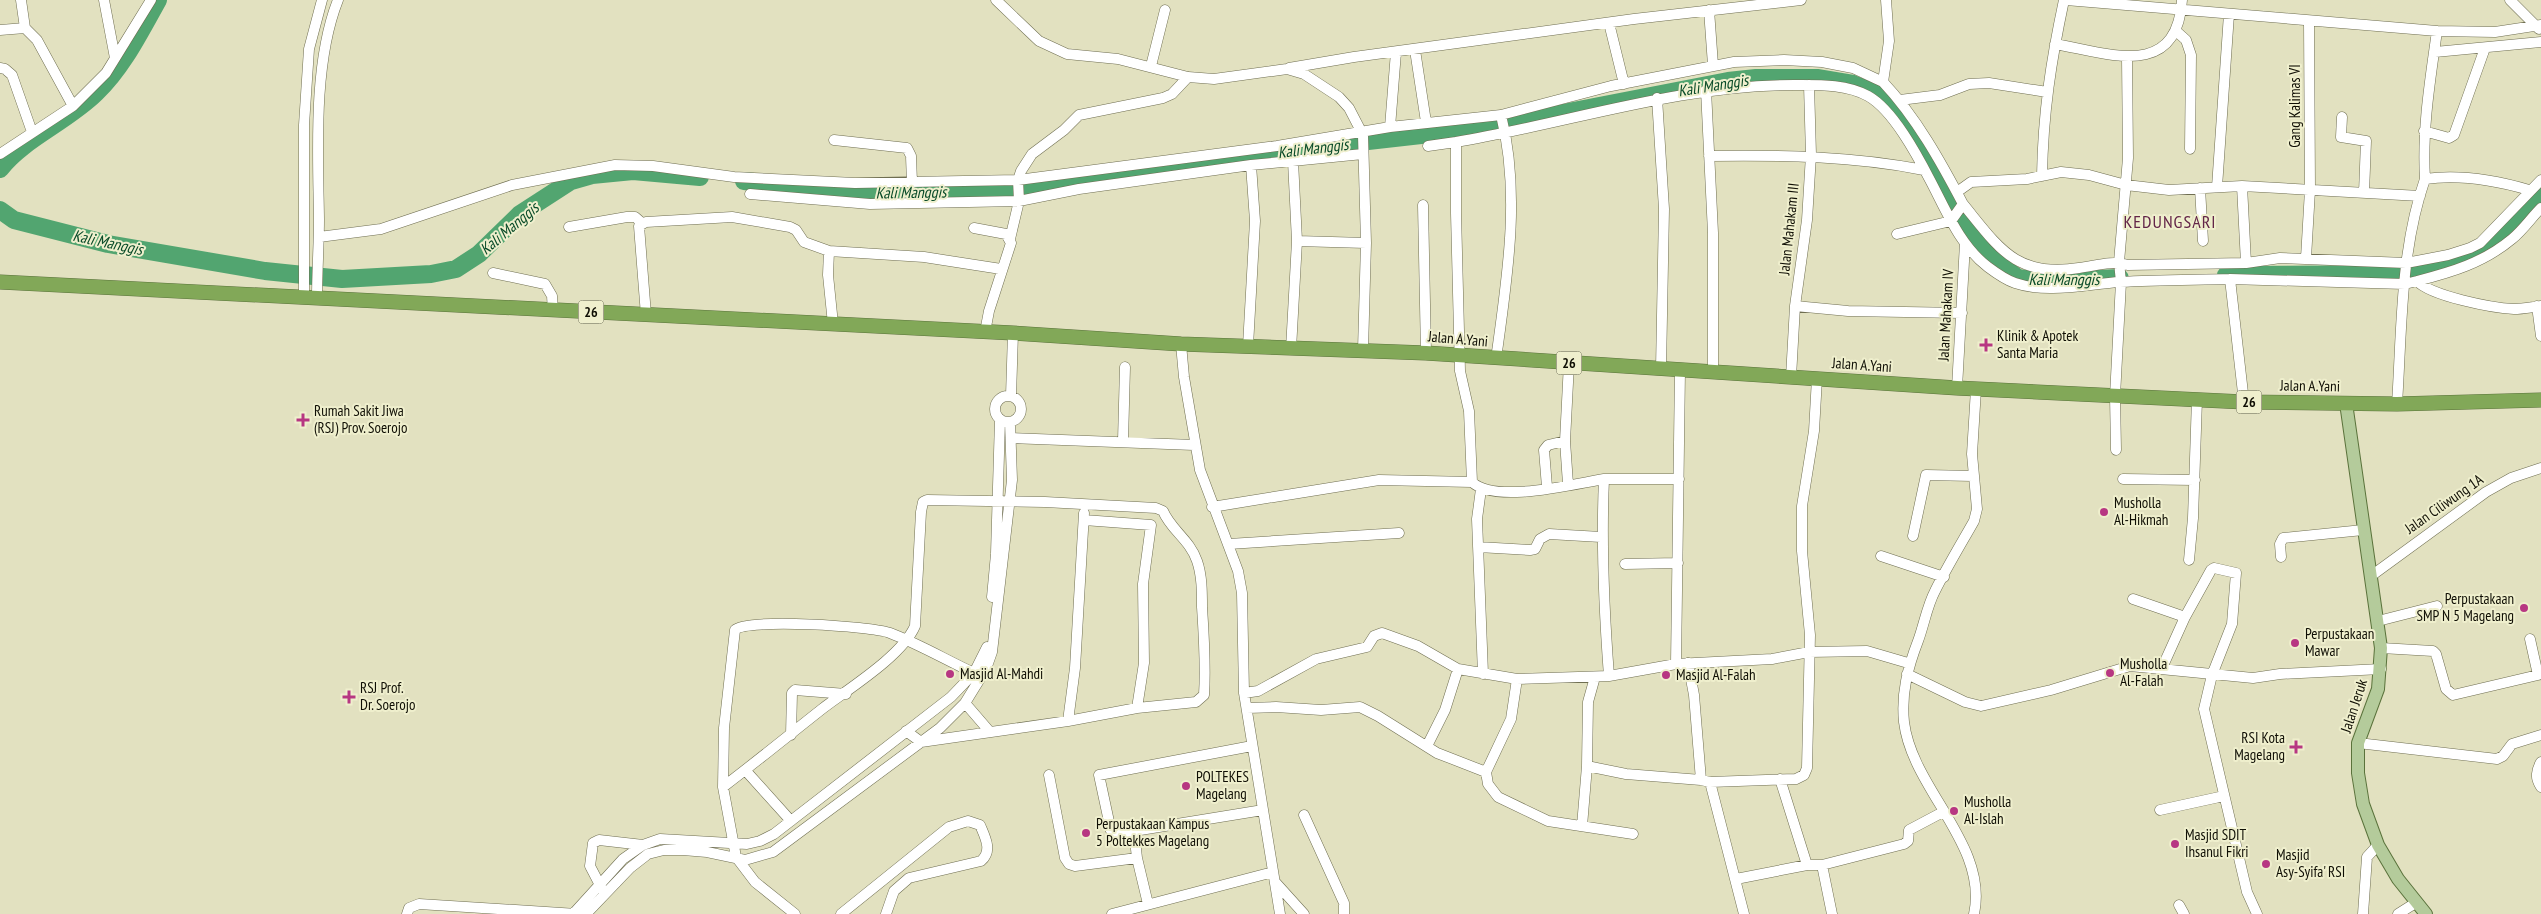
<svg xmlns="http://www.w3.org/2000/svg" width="2541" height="914" viewBox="0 0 2541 914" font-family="'PT Sans Narrow',sans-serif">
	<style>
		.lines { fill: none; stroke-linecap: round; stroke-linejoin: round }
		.river { stroke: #52a570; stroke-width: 18 }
		.minor-casing { stroke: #6f6e51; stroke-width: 11 }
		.major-casing { stroke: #5a723b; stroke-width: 14 }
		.highway-casing { stroke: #5a723b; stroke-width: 15 }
		.minor { stroke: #fff; stroke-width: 10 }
		.major { stroke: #b4cb9b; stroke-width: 12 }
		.highway { stroke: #82a858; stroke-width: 14 }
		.poi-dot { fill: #b73782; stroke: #efefcd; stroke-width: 2 }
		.labels { text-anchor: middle; stroke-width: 4; stroke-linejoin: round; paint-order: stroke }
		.shield { fill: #efefcd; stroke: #525240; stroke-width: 1 }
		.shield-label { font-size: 14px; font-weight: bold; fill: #0f0e04 }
		.street-label { font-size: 15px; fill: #0f0e04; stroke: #efefcd }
		.poi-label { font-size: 15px; fill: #0f0e04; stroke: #efefcd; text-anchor: start }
		.water-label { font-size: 16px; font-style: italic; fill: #094b28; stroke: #efefcd }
		.quarter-label { font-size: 18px; letter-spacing: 1px; fill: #632548; stroke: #efefcd }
	</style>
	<rect width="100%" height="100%" fill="#e2e1c0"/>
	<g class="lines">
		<!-- river -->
		<path class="river" d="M0 169C23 139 68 121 96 93 123 67 140 32 158 0
			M744 181 857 193 998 190 1306 148 1492 127 1728 81 1756 78H1817L1853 84 1891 99 1928 153 1979 243 1999 264 2018 278 2045 281 2120 278
			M0 210 14 220 108 244 265 271 342 279 431 274 456 269 479 254 520 214 571 181 592 175 633 171 700 177
			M2226 275 2403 274 2441 266 2478 256 2513 227 2541 196"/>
		<defs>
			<path id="minor" d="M21 0 25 28 37 40 73 106
				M104 0 115 58
				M996 0 1039 41 1067 54 1118 59 1188 77 1214 79 1287 69 1304 74 1339 97 1349 108 1363 135 1366 243 1363 350
				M1886 0 1889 41 1883 82C1916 117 1941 162 1963 204L1951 221 1897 234
				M2066 0 2437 31 2495 32 2541 25
				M2510 0 2539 29
				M1709 10 1713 65
				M1609 23 1624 84
				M0 30 25 28
				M2176 31 2186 40 2191 55 2190 149
				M2055 44C2107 53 2177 81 2182 0
				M1415 50 1426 122
				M2435 52 2541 42
				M1151 66 1165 10
				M0 68 5 69 12 75 32 132
				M1289 68 1354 57 1634 19 1801 0
				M1706 90 1713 233V371
				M1657 98 1664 209 1661 369
				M1900 100 1940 95 1969 84 1989 83 2047 92
				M2342 117 2341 137 2366 141 2364 193
				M1390 127 1396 52
				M2424 131 2449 138 2454 135 2485 48
				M834 140 907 148 911 156 912 183
				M1428 146 1456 142
				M0 154 73 106 106 73 151 0
				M1709 156C1782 155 1853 156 1924 170
				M2042 176C2043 113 2051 61 2064 0
				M2425 179C2422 129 2430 81 2437 31
				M2242 186 2246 263
				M2217 187 2229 14
				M2200 188 2203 241
				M1957 192 1971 182 2027 179 2061 172 2089 175 2126 185 2169 190 2242 186 2420 196
				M750 194 870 204 1019 201 1079 189 1251 165 1363 154
				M1963 204C1999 248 2016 278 2079 268 2095 266 2112 260 2128 265L2246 263 2280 258 2406 263 2448 255 2470 248 2480 243 2541 180
				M1423 205 1426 353
				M569 227 627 217H635L642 223
				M974 228 1006 234 1011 243 989 311 985 332
				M319 237 381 229 512 185 615 165 653 166 734 177 855 183 1018 180 1277 146 1390 127 1501 115 1611 86 1734 62 1784 60 1822 62 1853 68 1883 82
				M1010 239 1019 201 1018 180 1021 171 1032 154 1064 130 1079 115 1163 98 1172 94 1188 77
				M1297 241 1366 243
				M829 251 924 257 1001 269
				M2306 258 2310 190 2309 21
				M493 273 545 284 552 296 553 311
				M2417 281C2452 272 2483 263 2512 239 2523 230 2531 218 2541 208
				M304 298V125L309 49 322 0
				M317 299C317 272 319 245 319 219 318 151 313 63 338 0
				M1795 306 1848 311 1962 313
				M2537 306 2541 336
				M646 315 639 226 646 222 732 217 790 227 796 230 804 242 829 251 828 275 833 324
				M1181 344 1184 377 1200 470 1238 571 1242 593 1244 693 1280 914
				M1248 346 1255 221 1251 165
				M1291 349 1297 241 1293 161
				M1496 359C1507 279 1521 194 1501 115
				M1791 377 1795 306 1807 220 1811 155 1809 85
				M1957 388 1965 243
				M995 409a13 13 0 1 1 26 0a13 13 0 1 1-26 0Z
				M1011 396 1013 333
				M2244 402 2230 279 2405 284 2417 281C2431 296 2492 308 2514 309 2523 309 2532 307 2541 306
				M2397 404C2402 329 2400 251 2425 179 2460 174 2495 180 2529 190
				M1012 438 1194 445
				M1123 441 1125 367
				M2116 450 2115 396 2121 282 2119 262 2128 158 2127 57
				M1604 479C1573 484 1495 504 1472 482L1469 411 1460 371 1456 213V142C1569 123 1679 85 1794 85 1819 85 1846 84 1868 96 1893 110 1917 155 1930 180 1946 210 1960 246 1988 267 1996 273 2006 280 2015 283 2047 294 2087 284 2120 282 2157 280 2193 280 2230 279
				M2123 479 2195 480
				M1568 484 1565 441 1569 363
				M1547 487 1544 450 1548 445 1565 441
				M1481 489 1477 519 1483 674
				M1212 507 1379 480 1472 482
				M1084 520 1151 525 1143 584 1144 663 1137 708
				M1913 536 1926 475 1973 476
				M1229 544 1399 533
				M1478 547 1530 550 1535 549 1540 539 1549 534 1601 537
				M1881 556 1944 577
				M2281 557 2280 544 2283 538 2363 530
				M2189 560 2193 518 2197 399
				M1625 564 1678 563
				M2371 576 2486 492 2511 478 2541 468
				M992 597 996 554 1000 420
				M2133 599 2185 617
				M2378 621 2437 606
				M2381 648 2433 651 2436 654 2446 689 2453 695 2538 675 2530 639
				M1688 663 1694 695 1701 780 1710 782 1744 914
				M1676 664 1680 370
				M2162 668 2185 617 2211 570 2214 568 2236 573 2232 624 2212 675 2204 709 2247 892 2257 914
				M1907 674 1965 702 1981 706 2051 690 2130 666 2253 678 2280 674 2381 669
				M1609 676C1604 610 1601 545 1604 479H1679
				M1244 693 1258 691 1316 659 1367 647 1374 636 1382 633 1418 646 1458 669 1517 679 1609 676 1676 664 1772 659 1809 652 1867 651 1908 663
				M965 703 990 732
				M1247 708 1276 707 1321 710 1360 707 1378 716 1437 753 1486 772 1488 784 1498 797 1548 821 1633 834
				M1068 721 1075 668 1084 513
				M791 735 792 693 795 690 846 694
				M2358 743 2497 759 2503 756 2512 744 2541 735
				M1427 746 1445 710 1458 669
				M2541 762C2536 771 2535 778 2541 787
				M1587 766 1626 774 1701 780
				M746 771 791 821
				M1486 772 1511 719 1517 679
				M1049 775 1065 858 1069 864 1075 866 1137 858
				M1780 779 1807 865H1822L1904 844 1908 841 1909 830 1943 812
				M1710 782 1796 779 1804 775 1807 768 1810 635 1802 551V506L1814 431 1817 378
				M723 787C756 762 789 735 822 709 848 689 902 656 915 626L921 512 923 502 927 500 1045 502 1156 508 1163 511C1171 530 1190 540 1197 561 1202 575 1202 592 1202 607 1204 637 1206 666 1204 695L1196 702 1137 708 1068 721 921 742 906 731
				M2160 810 2224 796
				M1304 815 1344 903V914
				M1582 826 1587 766 1588 702 1595 677
				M1134 831 1118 833 1111 831 1099 775 1252 746
				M1822 865 1832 914
				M1736 879 1807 865
				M1276 883 1304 914
				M602 889 590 866 593 843 599 840 643 845
				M1148 904 1137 858 1134 831 1263 810
				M2179 905 2184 914
				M407 914 409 908 419 904 577 914
				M573 914 623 859 643 845 660 839 747 844 760 841 774 834 951 697 974 673 987 647
				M586 914 630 868 648 854 664 850H683L707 852 745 860 773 852 940 728 965 703 986 669 992 652 1012 480 1010 422
				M795 914 755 882 736 857 723 787 724 728 735 630C746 618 871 626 890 633 919 644 946 660 974 673
				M841 914 949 827 968 821 980 825C985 837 993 851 981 861L909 878 894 891 886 914
				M1112 914 1273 872
				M1974 914C1989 845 1912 789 1904 722 1901 693 1908 667 1918 641 1924 625 1927 606 1935 591 1947 567 1961 544 1974 521L1977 509 1972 454 1976 389
				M2363 914 2367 857 2378 845
				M2398 914 2417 902"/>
			<path id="major" d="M2346 403 2381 648 2378 689 2358 743V773L2363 804 2378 845 2398 879 2426 914"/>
			<path id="highway" d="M0 282 1013 333 1181 344 1426 353 1957 388 2244 402 2397 404 2541 400"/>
		</defs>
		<!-- minor casing -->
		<use href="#minor" class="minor-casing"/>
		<!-- major casing -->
		<use href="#major" class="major-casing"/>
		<!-- highway casing -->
		<use href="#highway" class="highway-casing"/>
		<!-- minor -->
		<use href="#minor" class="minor"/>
		<!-- major -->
		<use href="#major" class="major"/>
		<!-- highway -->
		<use href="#highway" class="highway"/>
	</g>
	<!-- markers -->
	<g class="poi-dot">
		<path d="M1983.5 337.5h5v5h5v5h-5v5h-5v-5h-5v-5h5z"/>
		<path d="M300.5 412.5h5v5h5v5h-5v5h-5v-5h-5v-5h5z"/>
		<circle cx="2104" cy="512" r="5"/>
		<circle cx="2524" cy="608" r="5"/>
		<circle cx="2295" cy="643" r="5"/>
		<circle cx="2110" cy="673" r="5"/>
		<circle cx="950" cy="674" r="5"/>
		<circle cx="1666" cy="675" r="5"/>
		<path d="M346.5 689.5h5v5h5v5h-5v5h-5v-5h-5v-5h5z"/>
		<path d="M2293.5 739.5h5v5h5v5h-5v5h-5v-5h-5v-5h5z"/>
		<circle cx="1186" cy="786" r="5"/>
		<circle cx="1954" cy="811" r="5"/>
		<circle cx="1086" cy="833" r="5"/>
		<circle cx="2175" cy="844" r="5"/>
		<circle cx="2266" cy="864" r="5"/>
	</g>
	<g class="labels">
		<!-- shield labels -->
		<g class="shield">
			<rect x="578.5" y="300.5" width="25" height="23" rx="4"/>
			<rect x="1556.5" y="351.5" width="25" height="23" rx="4"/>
			<rect x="2236.5" y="390.5" width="25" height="23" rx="4"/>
		</g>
		<g class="shield-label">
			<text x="591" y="317">26</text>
			<text x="1569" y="368">26</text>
			<text x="2249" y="407">26</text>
		</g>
		<!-- street labels -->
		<g class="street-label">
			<text transform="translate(2295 106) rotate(-90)" y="5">Gang Kalimas VI</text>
			<text transform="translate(1789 229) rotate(-84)" y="5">Jalan Mahakam III</text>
			<text transform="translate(1946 315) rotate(-87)" y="5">Jalan Mahakam IV</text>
			<text transform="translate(1458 339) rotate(5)" y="5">Jalan A.Yani</text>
			<text transform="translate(1862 365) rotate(4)" y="5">Jalan A.Yani</text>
			<text transform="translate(2310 386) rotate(1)" y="5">Jalan A.Yani</text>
			<text transform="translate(2444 504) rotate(-35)" y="5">Jalan Ciliwung 1A</text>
			<text transform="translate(2354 706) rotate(-72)" y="5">Jalan Jeruk</text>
		</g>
		<!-- poi labels -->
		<g class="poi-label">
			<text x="1997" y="341">Klinik &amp; Apotek<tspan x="1997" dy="17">Santa Maria</tspan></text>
			<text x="314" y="416">Rumah Sakit Jiwa<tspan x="314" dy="17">(RSJ) Prov. Soerojo</tspan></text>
			<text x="2114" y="508">Musholla<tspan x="2114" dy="17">Al-Hikmah</tspan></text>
			<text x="2514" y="604" text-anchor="end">Perpustakaan<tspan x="2514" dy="17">SMP N 5 Magelang</tspan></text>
			<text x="2305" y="639">Perpustakaan<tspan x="2305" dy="17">Mawar</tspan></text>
			<text x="2120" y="669">Musholla<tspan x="2120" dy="17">Al-Falah</tspan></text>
			<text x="960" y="679">Masjid Al-Mahdi</text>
			<text x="1676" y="680">Masjid Al-Falah</text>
			<text x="360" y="693">RSJ Prof.<tspan x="360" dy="17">Dr. Soerojo</tspan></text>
			<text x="2285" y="743" text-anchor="end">RSI Kota<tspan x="2285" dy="17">Magelang</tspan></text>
			<text x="1196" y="782">POLTEKES<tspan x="1196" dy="17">Magelang</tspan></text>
			<text x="1964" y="807">Musholla<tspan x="1964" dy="17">Al-Islah</tspan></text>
			<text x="1096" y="829">Perpustakaan Kampus<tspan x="1096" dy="17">5 Poltekkes Magelang</tspan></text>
			<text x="2185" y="840">Masjid SDIT<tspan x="2185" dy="17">Ihsanul Fikri</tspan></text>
			<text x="2276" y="860">Masjid<tspan x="2276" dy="17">Asy-Syifa' RSI</tspan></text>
		</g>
		<!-- water labels -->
		<g class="water-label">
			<text transform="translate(1713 85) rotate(-9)" y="6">Kali Manggis</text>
			<text transform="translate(1313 148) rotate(-7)" y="6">Kali Manggis</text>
			<text transform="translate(911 192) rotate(-1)" y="6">Kali Manggis</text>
			<text transform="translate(509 228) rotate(-40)" y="6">Kali Manggis</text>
			<text transform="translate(108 242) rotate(12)" y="6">Kali Manggis</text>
			<text x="2064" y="285">Kali Manggis</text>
		</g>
		<!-- quarter labels -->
		<g class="quarter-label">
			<text x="2170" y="228">KEDUNGSARI</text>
		</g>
	</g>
</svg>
